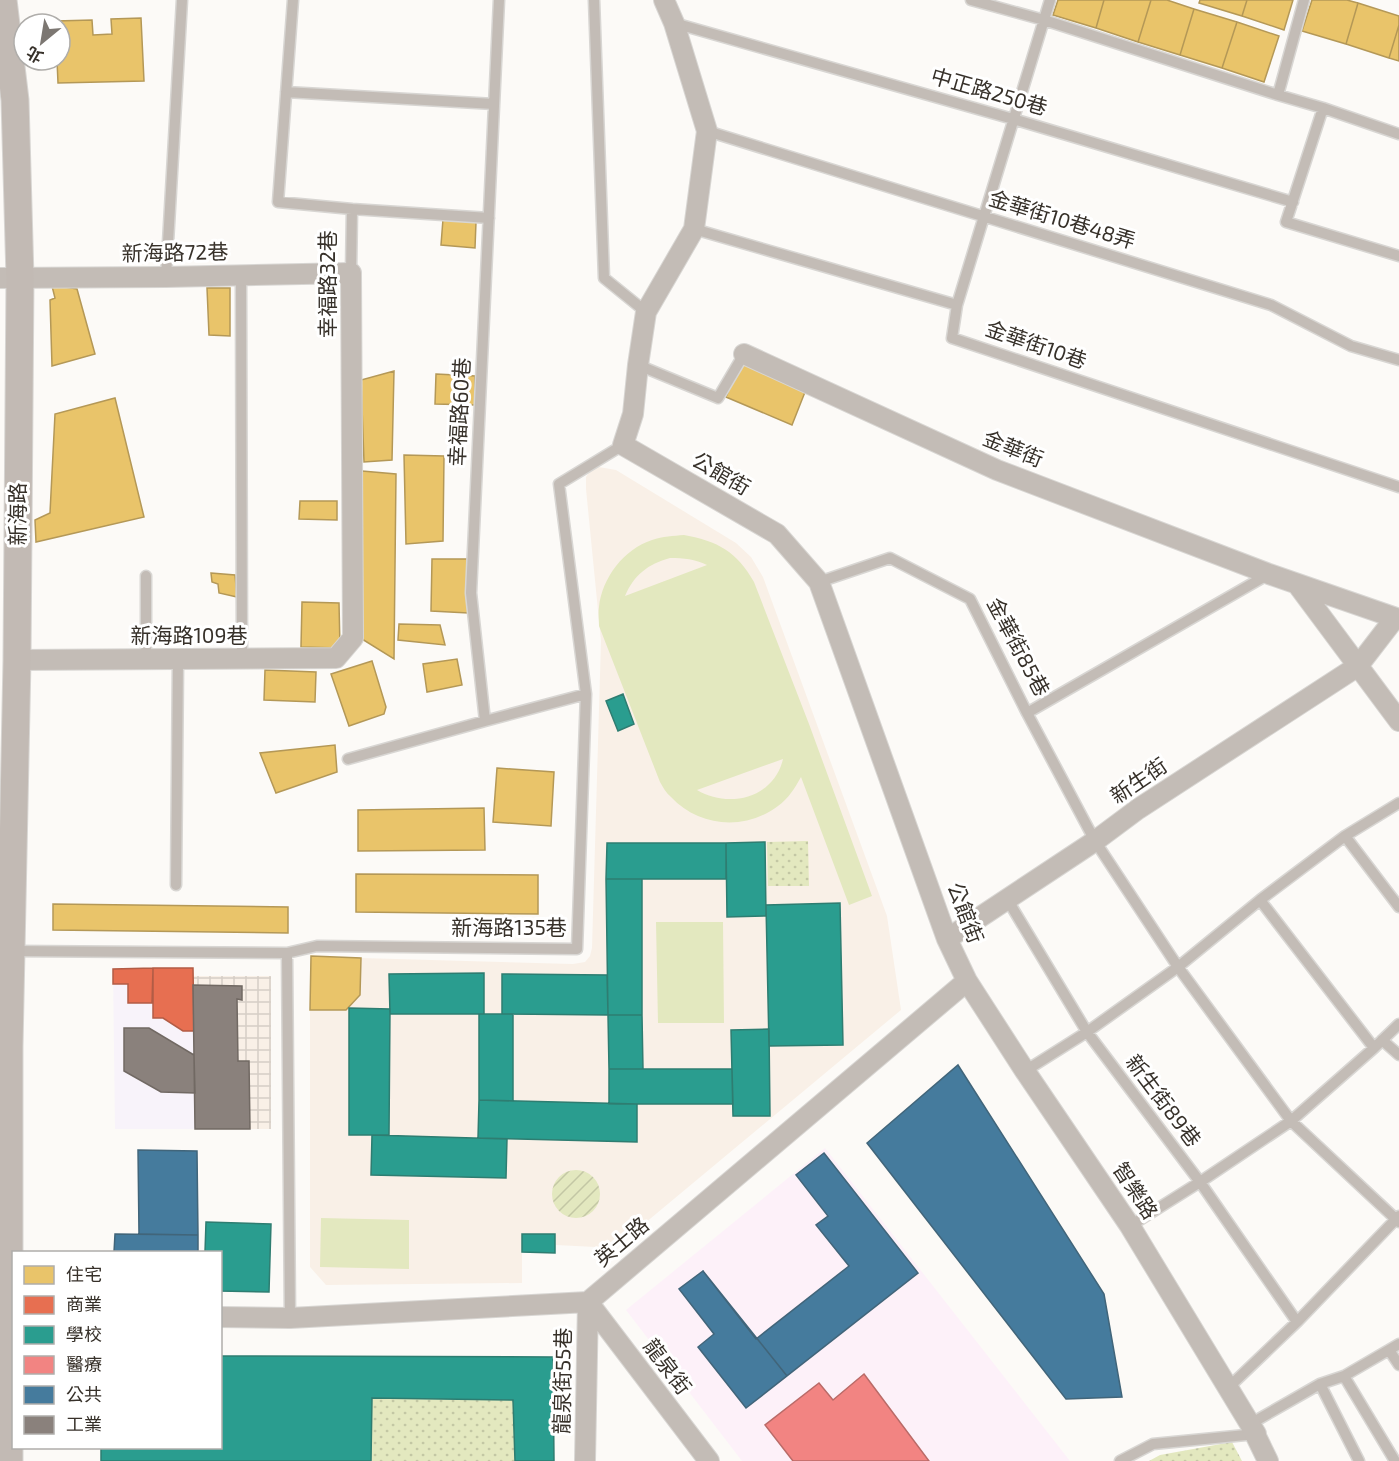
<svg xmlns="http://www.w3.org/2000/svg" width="1399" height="1461" viewBox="0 0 1399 1461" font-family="'Exo 2','Noto Sans TC',sans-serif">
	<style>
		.commercial { fill: #f8f3fa }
		.industrial { fill: url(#industrial-grid) }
		.built { fill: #f9f0e7 }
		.medical { fill: #fdf1f9 }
		.grass { fill: url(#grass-dots) }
		.garden { fill: url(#garden-furrows) }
		.pitch { fill: #e3e8bf; fill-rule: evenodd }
		.homes { fill: #e9c46a; stroke: #b49857; stroke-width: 1.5 }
		.shops { fill: #e76f51; stroke: #b25c45; stroke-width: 1.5 }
		.schools { fill: #2a9d8f; stroke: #2e7d71; stroke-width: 1.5 }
		.health { fill: #f28482; stroke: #ba6b68; stroke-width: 1.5 }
		.public { fill: #457b9d; stroke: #41657a; stroke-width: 1.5 }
		.industry { fill: #8a817c; stroke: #716963; stroke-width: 1.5 }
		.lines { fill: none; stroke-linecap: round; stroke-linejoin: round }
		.lane-casing { stroke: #d8d6d3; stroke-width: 13 }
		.street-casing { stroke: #d8d6d3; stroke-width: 22 }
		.secondary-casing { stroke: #d8d6d3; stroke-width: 29 }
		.lane { stroke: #c3bcb6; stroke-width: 10 }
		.street { stroke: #c3bcb6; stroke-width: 20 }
		.secondary { stroke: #c2bab4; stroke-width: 27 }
		.labels { text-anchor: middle; stroke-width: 6; stroke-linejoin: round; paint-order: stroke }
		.street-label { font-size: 21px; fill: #37312a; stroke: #fff }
	</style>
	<defs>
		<pattern id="industrial-grid" width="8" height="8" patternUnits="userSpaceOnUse" patternTransform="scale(1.5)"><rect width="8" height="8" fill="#f9f0e7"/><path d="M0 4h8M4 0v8" fill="none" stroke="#d6cec6"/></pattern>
		<pattern id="grass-dots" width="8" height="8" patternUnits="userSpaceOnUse" patternTransform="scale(1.5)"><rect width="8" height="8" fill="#e3e8bf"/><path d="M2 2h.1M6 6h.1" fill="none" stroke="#c3c7a4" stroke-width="1.8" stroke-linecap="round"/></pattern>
		<pattern id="garden-furrows" width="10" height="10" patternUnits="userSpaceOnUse" patternTransform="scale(1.5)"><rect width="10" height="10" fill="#e3e8bf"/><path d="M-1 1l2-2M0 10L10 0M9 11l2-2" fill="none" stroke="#c3c7a4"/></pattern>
	</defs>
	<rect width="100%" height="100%" fill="#fcfaf7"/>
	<!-- commercial -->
	<path class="commercial" d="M193 968 195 1129H115L113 969Z"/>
	<!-- industrial -->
	<path class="industrial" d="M193 976H271V1129H195Z"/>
	<!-- built -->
	<path class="built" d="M593 466 616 470 736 543 751 557 763 577 887 916 901 1010 615 1248 556 1245 555 1253 522 1252V1283L326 1285 310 1267V1010H346L360 996 361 958 573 964 585 962 590 956 592 948 601 641 586 489V477Z"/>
	<!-- medical -->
	<path class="medical" d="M825 1148 1070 1461H742L626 1310Z"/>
	<!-- grass -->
	<path class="grass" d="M808 841 809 886H768L767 842Z
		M372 1398 513 1400 515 1461H371Z
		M1232 1442 1242 1461H1149L1160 1455Z"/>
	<!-- garden -->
	<path class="garden" d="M552 1194a24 24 0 1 1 48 0a24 24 0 1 1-48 0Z"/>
	<!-- pitch -->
	<path class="pitch" d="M684 535C718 541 737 552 754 582L809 724 872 896 849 905 801 777C795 788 788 799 778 806 745 831 699 827 671 797 666 793 663 787 660 782L599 626C599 620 598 613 599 607 602 578 624 549 652 540 663 536 673 536 684 535ZM670 558C684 558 695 559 707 565L625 596C634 575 648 564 670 558ZM783 759C774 798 729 809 697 790Z
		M656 922H723L724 1023H658Z
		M321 1218 409 1220V1269L320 1267Z"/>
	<!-- homes -->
	<path class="homes" d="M1058 0H1104L1096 28 1053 15Z
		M1104 0H1151L1138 42 1096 28Z
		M1151 0H1167L1194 9 1180 55 1138 42Z
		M1200 0H1247L1242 16 1199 3Z
		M1247 0H1293L1284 30 1242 16Z
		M1312 0H1347L1358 3 1346 44 1302 31Z
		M1358 3 1399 16V25L1389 58 1346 44Z
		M1194 9 1237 22 1222 68 1180 55Z
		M141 18 144 81 58 83 57 60H60V24H56V21L92 20 93 35 112 34 111 19Z
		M1237 22 1279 36 1264 82 1222 68Z
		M1399 25V61L1389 58Z
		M443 219 476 222 475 248 441 245Z
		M51 282 65 287 77 289 95 354 52 366 50 300 55 298Z
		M207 288H230V336L209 335Z
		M741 360 807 387 792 425 726 397Z
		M394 371 392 460 364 462 361 380Z
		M436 374 475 376V405L435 404Z
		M115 398 144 517 36 542 35 520 50 513 55 414Z
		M404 455 444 456 443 541 406 544Z
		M362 471 396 474 394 659 362 639Z
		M300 501H337V520L299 519Z
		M432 559H470L468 613 431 611Z
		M211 573 235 575 237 597 219 593 218 584 212 582Z
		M302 602 339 603 340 648 301 647Z
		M399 624 440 625 445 645 398 640Z
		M457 659 462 685 427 692 423 664Z
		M372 661 386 707 384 714 349 726 331 674Z
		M265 670 316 672 315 702 264 700Z
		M335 745 337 772 276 793 260 753Z
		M497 768 554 772 551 826 493 822Z
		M484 808 485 850 358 851V810Z
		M356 874 538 875V914L356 912Z
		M53 904 288 907V933L53 930Z
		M311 956 361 958 360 995 346 1010H310Z"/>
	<!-- shops -->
	<path class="shops" d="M153 968H193L194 1031H183L163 1018H153Z
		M153 968 152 1003H128V984H113V969Z"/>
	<!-- schools -->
	<path class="schools" d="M623 694 634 724 618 731 606 701Z
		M765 842 766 916 727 917 726 843Z
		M607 843H726V879H606Z
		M606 879H642V1015H608Z
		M840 903 843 1045 769 1046 766 905Z
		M484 973V1014H390L389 974Z
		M502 974 607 975 608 1015 502 1014Z
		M349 1008 390 1009 389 1135H349Z
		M479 1014H513V1101L479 1100Z
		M608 1015H642L643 1069H609Z
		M769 1029 770 1116H733L731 1030Z
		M609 1069H732L733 1104H609Z
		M479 1100 637 1104V1142L478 1138Z
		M372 1135 507 1139 506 1178 371 1175Z
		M206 1222 271 1224 269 1292 220 1291V1252H205Z
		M522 1234H555V1253L522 1252Z
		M220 1356 553 1357 554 1461H515L513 1400 372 1398 371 1461H101V1448H220Z"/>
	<!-- health -->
	<path class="health" d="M864 1374 929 1461H793L765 1425 819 1383 833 1400Z"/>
	<!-- public -->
	<path class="public" d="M958 1065 1104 1294 1122 1397 1066 1399 867 1143Z
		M138 1150 197 1151 198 1235 139 1234Z
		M824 1153 918 1273 746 1408 698 1347 714 1334 679 1289 703 1271 756 1339 849 1266 816 1225 828 1216 796 1175Z
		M115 1234 198 1235V1252H114Z
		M703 1271 787 1376 746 1408 698 1347 714 1334 679 1289Z"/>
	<!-- industry -->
	<path class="industry" d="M193 985 242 986V1000L237 999 238 1061H249L250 1129H195Z
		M124 1028H149L194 1055 195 1093 161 1092 124 1071Z"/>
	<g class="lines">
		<defs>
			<path id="lane" d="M293 0 278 202 352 209 351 273
				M499 0 471 593 485 721 586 694
				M594 0 604 278 646 312
				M971 0 1044 20 1278 95 1323 108 1399 134
				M674 23 1013 119 1293 202
				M286 92 494 104
				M1278 95 1304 0
				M1323 108 1286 222 1399 256
				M707 131 1271 305 1351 346 1399 360
				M352 209 489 218
				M694 229 957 305 952 338 1399 487
				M241 276 242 659
				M166 277 182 0
				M957 305 1050 0
				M638 365 718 398 744 354
				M146 576V660
				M819 582 890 558 970 599 1027 713 1269 574
				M1027 713 1095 841 1178 967 1291 1121 1399 1222
				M348 759 485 721
				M1345 836 1399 907
				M176 885 178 660
				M1007 899 1087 1032 1200 1182 1297 1322
				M1260 900 1374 1048
				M12 951 287 953 317 946 577 949 586 694 559 484 623 445
				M287 953 290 1318
				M1382 1040 1399 1055
				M1025 1071 1087 1032 1178 967 1260 900 1345 836 1399 803
				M1130 1226 1200 1182 1291 1121 1374 1048 1399 1024
				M1389 1350 1399 1365
				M1344 1376 1395 1461
				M1320 1384 1359 1461
				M1228 1388 1297 1322 1399 1216
				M1250 1424 1320 1384 1344 1376 1399 1344
				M1120 1461 1153 1444 1256 1434"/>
			<path id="street" d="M664 0 674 23 707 131 694 229 646 312 638 365 633 414 623 445 777 534 819 582 947 939 967 981 1025 1071 1130 1226 1256 1434
				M0 278 166 277 351 273 353 638 336 658 17 660
				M744 354 997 470 1269 574 1399 619
				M1297 584 1399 721
				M947 939 1095 841 1138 809 1358 666 1395 618
				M588 1302 709 1461
				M220 1317 290 1318 588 1302 967 981
				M1250 1424 1268 1461
				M585 1461 588 1302"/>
			<path id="secondary" d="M3 0 15 100 20 278 17 660 9 1047V1461"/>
		</defs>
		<!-- lane casing -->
		<use href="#lane" class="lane-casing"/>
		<!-- street casing -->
		<use href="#street" class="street-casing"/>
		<!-- secondary casing -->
		<use href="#secondary" class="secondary-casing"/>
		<!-- lane -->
		<use href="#lane" class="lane"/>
		<!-- street -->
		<use href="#street" class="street"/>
		<!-- secondary -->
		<use href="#secondary" class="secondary"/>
	</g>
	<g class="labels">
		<!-- street labels -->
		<g class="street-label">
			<text transform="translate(989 92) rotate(16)" y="7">中正路250巷</text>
			<text transform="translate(1062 220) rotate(17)" y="7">金華街10巷48弄</text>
			<text transform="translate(175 253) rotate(-1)" y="7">新海路72巷</text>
			<text transform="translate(328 284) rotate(-90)" y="7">幸福路32巷</text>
			<text transform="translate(1036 345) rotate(19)" y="7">金華街10巷</text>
			<text transform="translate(460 412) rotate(-87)" y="7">幸福路60巷</text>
			<text transform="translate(1013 449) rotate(22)" y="7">金華街</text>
			<text transform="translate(721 474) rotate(30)" y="7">公館街</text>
			<text transform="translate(18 514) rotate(-90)" y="7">新海路</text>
			<text x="189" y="643">新海路109巷</text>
			<text transform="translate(1018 647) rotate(62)" y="7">金華街85巷</text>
			<text transform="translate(1139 781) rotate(-34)" y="7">新生街</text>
			<text transform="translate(965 913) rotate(69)" y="7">公館街</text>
			<text x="509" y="935">新海路135巷</text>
			<text transform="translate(1163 1101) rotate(53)" y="7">新生街89巷</text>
			<text transform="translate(1135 1191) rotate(57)" y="7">智樂路</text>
			<text transform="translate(622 1242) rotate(-40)" y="7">英士路</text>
			<text transform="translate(667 1367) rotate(53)" y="7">龍泉街</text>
			<text transform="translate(563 1381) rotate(-89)" y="7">龍泉街55巷</text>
		</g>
	</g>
	<!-- legend -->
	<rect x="12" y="1251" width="210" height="198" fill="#ffffff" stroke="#afadaa" stroke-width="1.5"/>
	<rect x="24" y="1266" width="30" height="18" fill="#e9c46a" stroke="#afadaa" stroke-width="1.5"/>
	<text x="66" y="1281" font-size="18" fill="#37312a">住宅</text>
	<rect x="24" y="1296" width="30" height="18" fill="#e76f51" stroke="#afadaa" stroke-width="1.5"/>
	<text x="66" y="1311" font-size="18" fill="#37312a">商業</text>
	<rect x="24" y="1326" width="30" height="18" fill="#2a9d8f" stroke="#afadaa" stroke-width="1.5"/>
	<text x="66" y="1341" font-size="18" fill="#37312a">學校</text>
	<rect x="24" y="1356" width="30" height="18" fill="#f28482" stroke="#afadaa" stroke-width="1.5"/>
	<text x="66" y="1371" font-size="18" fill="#37312a">醫療</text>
	<rect x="24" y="1386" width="30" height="18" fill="#457b9d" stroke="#afadaa" stroke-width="1.5"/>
	<text x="66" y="1401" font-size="18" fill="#37312a">公共</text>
	<rect x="24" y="1416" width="30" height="18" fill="#8a817c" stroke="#afadaa" stroke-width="1.5"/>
	<text x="66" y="1431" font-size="18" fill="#37312a">工業</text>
	<!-- north arrow -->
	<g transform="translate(42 42) rotate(210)"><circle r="28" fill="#ffffff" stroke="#afadaa" stroke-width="1.5"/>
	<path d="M0-4.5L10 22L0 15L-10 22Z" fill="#7c7772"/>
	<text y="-9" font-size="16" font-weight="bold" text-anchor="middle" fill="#37312a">北</text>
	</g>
</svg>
